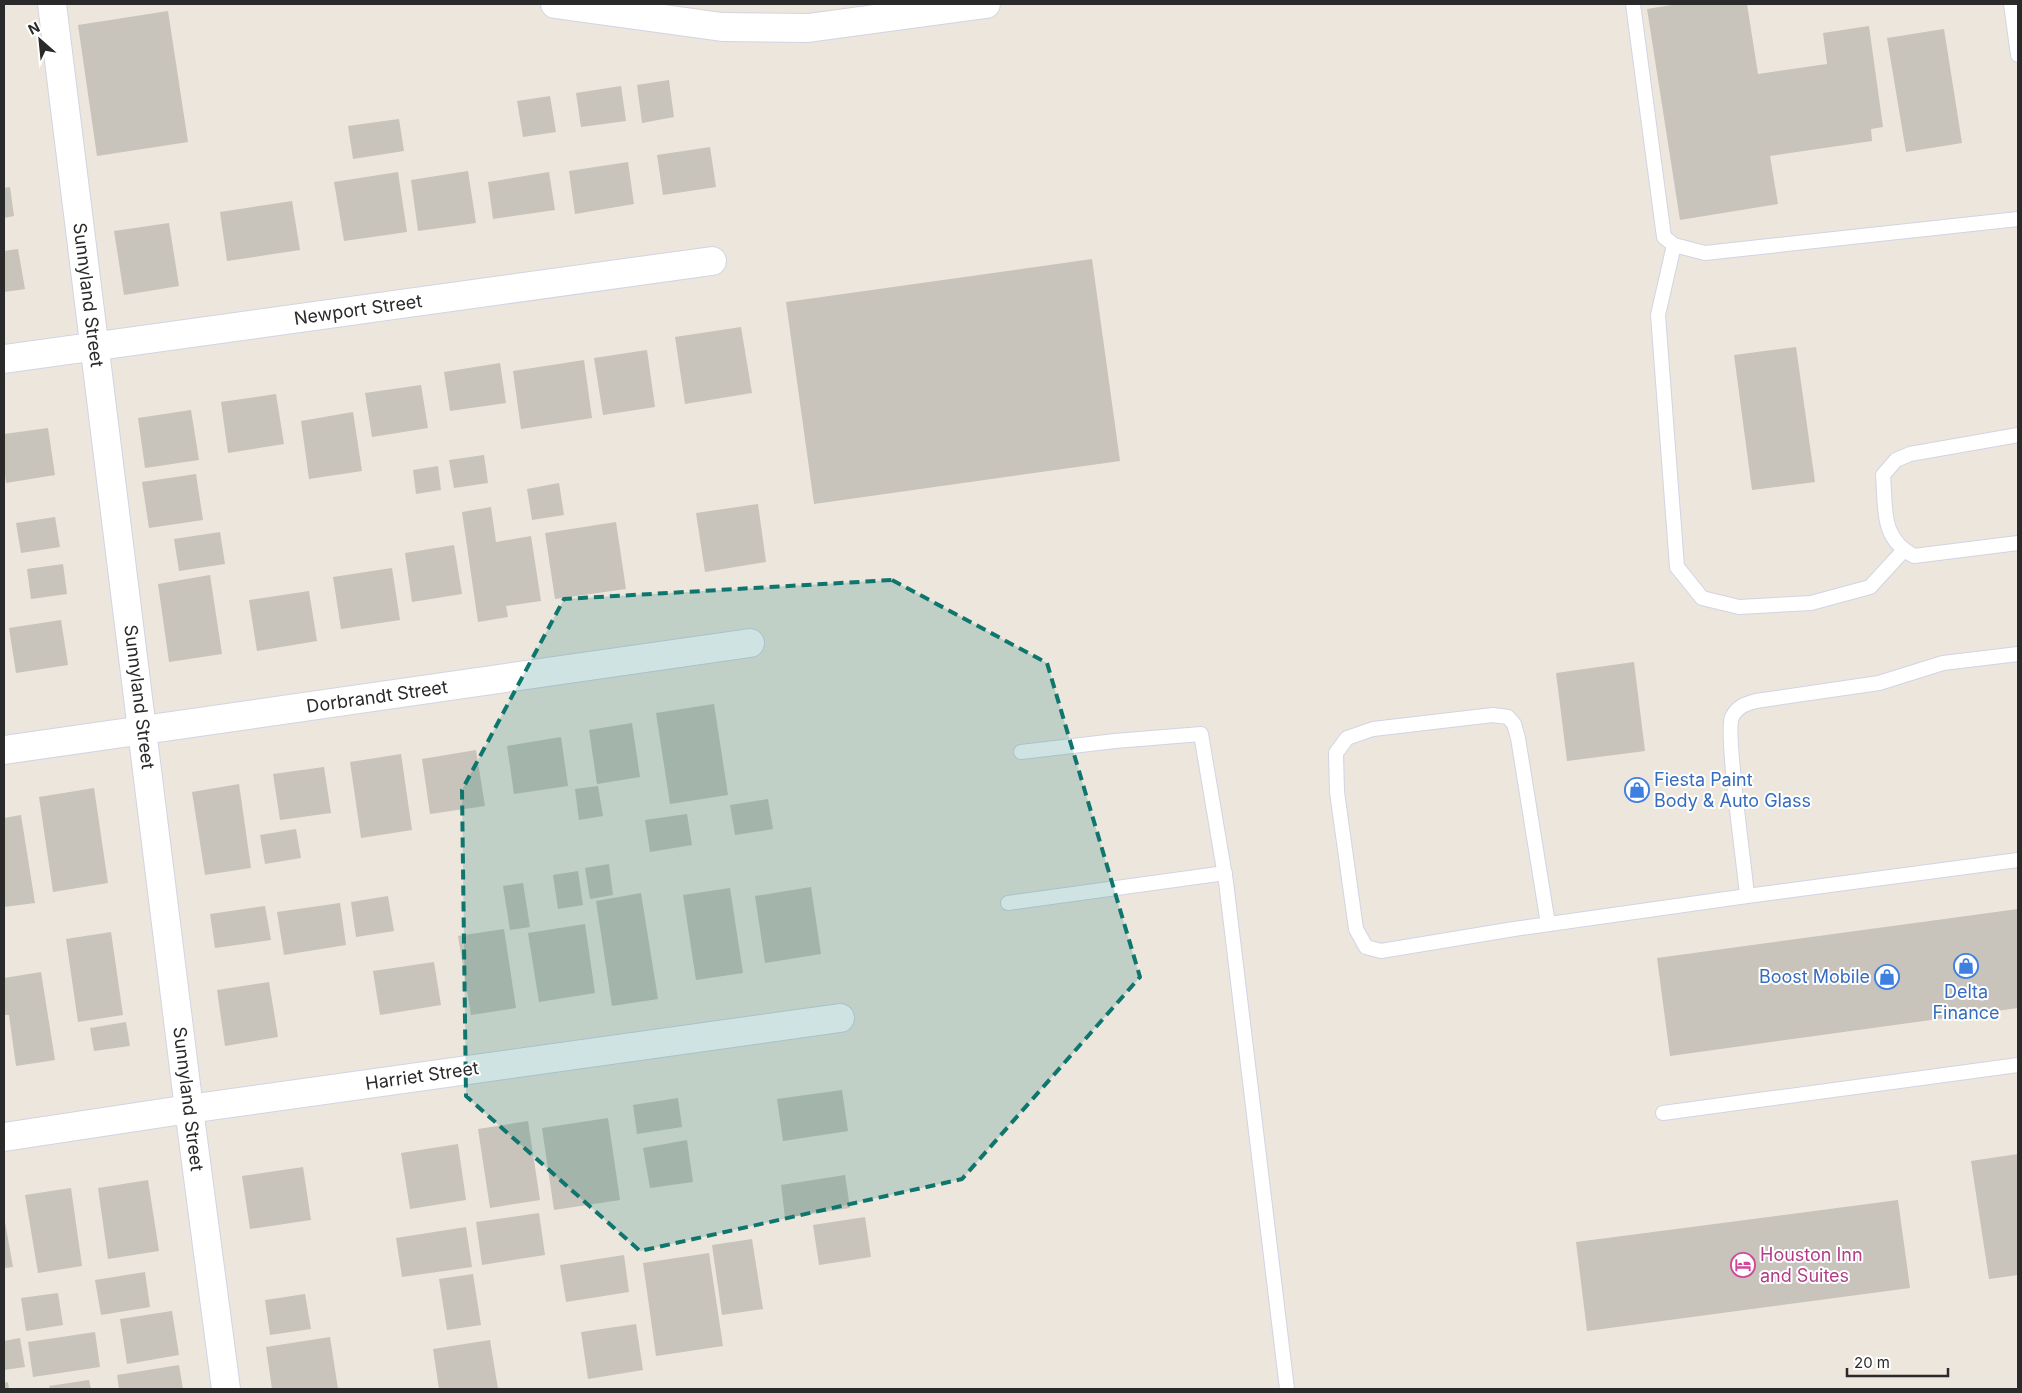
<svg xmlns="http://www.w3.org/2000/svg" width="2022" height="1393" viewBox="0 0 2022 1393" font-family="Inter,sans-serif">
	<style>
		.building { fill: #c8c3bb }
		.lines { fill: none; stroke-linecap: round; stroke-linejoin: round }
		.lane-casing { stroke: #d1d4e4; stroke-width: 16 }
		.street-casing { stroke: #d1d4e4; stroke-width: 30 }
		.secondary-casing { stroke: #d1d4e4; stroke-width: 30 }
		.lane { stroke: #fff; stroke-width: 14 }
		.street { stroke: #fff; stroke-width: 28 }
		.secondary { stroke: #fff; stroke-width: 28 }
		.marked { fill: #0f766e; fill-opacity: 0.2; stroke: #0f766e; stroke-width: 4; stroke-dasharray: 10 6; stroke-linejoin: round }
		.labels { text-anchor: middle; stroke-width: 4; stroke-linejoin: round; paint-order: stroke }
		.street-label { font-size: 18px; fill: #2a2a2a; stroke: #fff }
		.shop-label { font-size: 18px; fill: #366cbe; stroke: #fff; text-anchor: start }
		.hotel-label { font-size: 18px; fill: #b23c85; stroke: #fff; text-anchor: start }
	</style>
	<rect width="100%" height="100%" fill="#ede6dc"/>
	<!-- building -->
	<path class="building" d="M1678 4H1747L1758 74 1827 64 1823 33 1869 26 1883 127 1871 129 1872 141 1770 156 1778 204 1680 220 1647 9Z
		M168 11 188 142 97 156 78 25Z
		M1944 29 1962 143 1906 152 1887 38Z
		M669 80 674 117 642 123 637 85Z
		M621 86 626 121 581 127 576 93Z
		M550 96 556 132 523 137 517 101Z
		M399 119 404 151 353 159 348 126Z
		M710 147 716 187 663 195 657 155Z
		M628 162 634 204 575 214 569 171Z
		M468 171 476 223 418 231 411 180Z
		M398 172 407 232 344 241 334 182Z
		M549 172 555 210 493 219 488 182Z
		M10 187 14 216 4 218V188Z
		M292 201 300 250 227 261 220 212Z
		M169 223 179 286 124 295 114 231Z
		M18 249 25 289 4 292V251Z
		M1092 259 1120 461 814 504 786 302Z
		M741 327 752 393 685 404 675 337Z
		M1796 347 1815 482 1752 490 1734 355Z
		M647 350 655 407 603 415 594 358Z
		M584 360 592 418 521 429 513 371Z
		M500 363 506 403 450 411 444 372Z
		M421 385 428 428 372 437 365 393Z
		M276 394 284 444 228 453 221 402Z
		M191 410 199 460 145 468 138 418Z
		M353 412 362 471 309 479 301 421Z
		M48 428 55 475 6 483 4 467V434Z
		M484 455 488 483 454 488 449 460Z
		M438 466 441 490 416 494 413 470Z
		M196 474 203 520 149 528 142 482Z
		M559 483 564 515 532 520 527 489Z
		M758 504 766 562 705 572 696 513Z
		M491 507 496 542 531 536 541 601 506 606 508 617 478 622 462 512Z
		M55 517 60 547 21 553 16 523Z
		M616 522 626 589 555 599 545 533Z
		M220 532 225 564 179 571 174 539Z
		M454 545 462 594 412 602 405 553Z
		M63 564 67 594 31 599 27 569Z
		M392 568 400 620 341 629 333 577Z
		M210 575 222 654 169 662 158 584Z
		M309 591 317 641 257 651 249 600Z
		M61 620 68 665 16 673 9 628Z
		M1634 662 1645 751 1567 761 1556 673Z
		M714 704 728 795 670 804 656 713Z
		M632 723 640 777 597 784 589 730Z
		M561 737 568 786 514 794 507 746Z
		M476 750 485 806 430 814 422 759Z
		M401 754 412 830 361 838 350 762Z
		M324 767 331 813 280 820 273 774Z
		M239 784 251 868 205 875 192 792Z
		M598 786 603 816 579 820 575 789Z
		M94 788 108 883 53 892 39 797Z
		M768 799 773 829 735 835 730 805Z
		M687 814 692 845 650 852 645 820Z
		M21 815 35 903 4 907V818Z
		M296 829 301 858 265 864 260 835Z
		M609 864 613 895 590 899 585 868Z
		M578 871 583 905 558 909 553 875Z
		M523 883 530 927 510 930 503 886Z
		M811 887 821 954 765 963 755 896Z
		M730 888 743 973 696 980 683 895Z
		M641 893 658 999 612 1006 596 901Z
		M388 896 394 931 356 937 351 902Z
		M340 903 346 945 284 955 277 912Z
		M265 906 271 940 215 948 210 914Z
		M2018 909V1008L1670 1056 1657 958Z
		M585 924 595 993 539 1002 528 933Z
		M504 929 516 1008 471 1015 458 936Z
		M111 932 123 1015 78 1022 66 939Z
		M434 962 441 1005 380 1015 373 971Z
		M41 972 55 1060 16 1066 9 1015H4V978Z
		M269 982 278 1037 225 1046 217 990Z
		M126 1022 130 1046 94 1051 90 1028Z
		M842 1090 848 1131 783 1141 777 1099Z
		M678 1098 682 1127 637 1134 633 1105Z
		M608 1118 620 1200 554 1210 542 1128Z
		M528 1121 540 1200 490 1208 478 1129Z
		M687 1140 693 1182 650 1188 643 1148Z
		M458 1144 466 1200 410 1209 401 1153Z
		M2018 1154V1275L1989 1279 1971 1161Z
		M303 1167 311 1220 250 1229 242 1176Z
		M845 1175 850 1208 785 1218 781 1185Z
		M148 1180 159 1251 108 1259 98 1188Z
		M71 1188 82 1266 38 1273 25 1195Z
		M1898 1200 1910 1288 1587 1331 1576 1242Z
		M539 1213 545 1255 482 1265 476 1222Z
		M4 1216 13 1267 4 1268Z
		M865 1217 871 1257 819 1265 813 1225Z
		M466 1227 472 1267 402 1277 396 1238Z
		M752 1239 763 1309 722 1315 712 1245Z
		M709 1253 723 1346 656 1356 643 1263Z
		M624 1255 629 1292 566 1302 560 1265Z
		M145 1272 150 1307 101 1315 95 1280Z
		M473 1274 481 1325 447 1330 439 1279Z
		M58 1293 63 1325 26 1331 21 1298Z
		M305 1294 311 1329 270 1335 265 1300Z
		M172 1311 179 1355 127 1364 120 1319Z
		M636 1324 643 1370 588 1379 581 1332Z
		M95 1332 100 1367 33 1377 28 1342Z
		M330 1337 338 1389H272L266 1347Z
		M20 1338 25 1367 4 1370V1341Z
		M490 1340 498 1389H439L433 1349Z
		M179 1365 183 1389H119L117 1375Z
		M89 1380 91 1389H50L49 1386Z
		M8 1382 9 1389H4V1383Z"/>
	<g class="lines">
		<defs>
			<path id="lane" d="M1633 4 1664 237 1674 245 1705 253 2018 219
				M2011 4 2018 55
				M1674 245 1658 315 1677 567 1702 598 1739 607 1811 603 1870 587 1904 550
				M2018 435 1910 454 1896 460 1883 475C1886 509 1880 538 1914 556L2018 543
				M2018 654 1943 663 1879 683 1756 701C1745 704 1738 706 1732 717 1725 732 1745 869 1747 896L2018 860
				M1021 752 1115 741 1201 734 1226 882 1287 1389
				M1008 903 1225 873
				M1548 924 1518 738 1514 724 1508 717 1493 715 1373 729 1347 738 1336 753 1337 792 1356 929 1366 947 1381 951 1514 929 1747 896
				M1663 1113 2018 1065"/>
			<path id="street" d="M52 4 189 1109 226 1389
				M4 359 712 261
				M4 750 750 643
				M4 1137 189 1109 840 1018"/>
			<path id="secondary" d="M555 4 722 27 808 28 986 4"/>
		</defs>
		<!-- lane casing -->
		<use href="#lane" class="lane-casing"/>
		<!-- street casing -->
		<use href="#street" class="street-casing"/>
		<!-- secondary casing -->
		<use href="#secondary" class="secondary-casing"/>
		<!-- lane -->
		<use href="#lane" class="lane"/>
		<!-- street -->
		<use href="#street" class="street"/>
		<!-- secondary -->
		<use href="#secondary" class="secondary"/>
	</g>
	<!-- marked area -->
	<path class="marked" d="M892 580 1047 663 1140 977 962 1179 640 1251 466 1096 462 790 564 599Z"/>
	<!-- icons -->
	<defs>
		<symbol id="shop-ring" viewBox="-11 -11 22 22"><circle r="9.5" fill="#fff" stroke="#3f7fe0" stroke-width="1.5"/><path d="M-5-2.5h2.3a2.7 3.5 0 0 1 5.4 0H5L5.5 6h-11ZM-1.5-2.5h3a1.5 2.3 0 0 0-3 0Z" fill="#3f7fe0"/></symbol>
		<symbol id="hotel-ring" viewBox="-11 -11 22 22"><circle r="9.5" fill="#fff" stroke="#d1479c" stroke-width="1.5"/><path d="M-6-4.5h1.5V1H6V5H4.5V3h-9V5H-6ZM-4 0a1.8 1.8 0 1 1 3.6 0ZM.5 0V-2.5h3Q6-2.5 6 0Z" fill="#d1479c"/></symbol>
	</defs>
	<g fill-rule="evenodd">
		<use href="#shop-ring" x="1623" y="776" width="28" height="28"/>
		<use href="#shop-ring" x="1952" y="952" width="28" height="28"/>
		<use href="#shop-ring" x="1873" y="963" width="28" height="28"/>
		<use href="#hotel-ring" x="1729" y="1251" width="28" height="28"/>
	</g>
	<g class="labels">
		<!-- street labels -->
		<g class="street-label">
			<text transform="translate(88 295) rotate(83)" y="6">Sunnyland Street</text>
			<text transform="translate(358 310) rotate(-8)" y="6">Newport Street</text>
			<text transform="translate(139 697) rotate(83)" y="6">Sunnyland Street</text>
			<text transform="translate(377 697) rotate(-8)" y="6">Dorbrandt Street</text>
			<text transform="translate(422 1076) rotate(-8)" y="6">Harriet Street</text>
			<text transform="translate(188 1099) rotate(83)" y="6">Sunnyland Street</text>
		</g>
		<!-- shop labels -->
		<g class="shop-label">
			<text x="1654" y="786">Fiesta Paint<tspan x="1654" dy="21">Body &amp; Auto Glass</tspan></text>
			<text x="1870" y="983" text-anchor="end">Boost Mobile</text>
			<text x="1966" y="998" text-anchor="middle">Delta<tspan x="1966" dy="21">Finance</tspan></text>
		</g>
		<!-- hotel labels -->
		<g class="hotel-label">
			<text x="1760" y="1261">Houston Inn<tspan x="1760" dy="21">and Suites</tspan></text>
		</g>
	</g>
	<!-- border -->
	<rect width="2022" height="1393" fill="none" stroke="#2a2a2a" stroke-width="10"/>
	<!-- north arrow -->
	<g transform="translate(40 40) rotate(333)" stroke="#ffffff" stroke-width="4" paint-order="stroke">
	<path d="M0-4L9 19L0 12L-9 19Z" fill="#2a2a2a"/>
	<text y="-8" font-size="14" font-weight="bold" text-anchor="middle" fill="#2a2a2a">N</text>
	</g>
	<!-- scale -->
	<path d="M1847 1368v8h101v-8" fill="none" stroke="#2a2a2a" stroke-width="2.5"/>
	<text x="1854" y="1368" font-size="15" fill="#2a2a2a" stroke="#ffffff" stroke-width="4" paint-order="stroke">20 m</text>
</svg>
